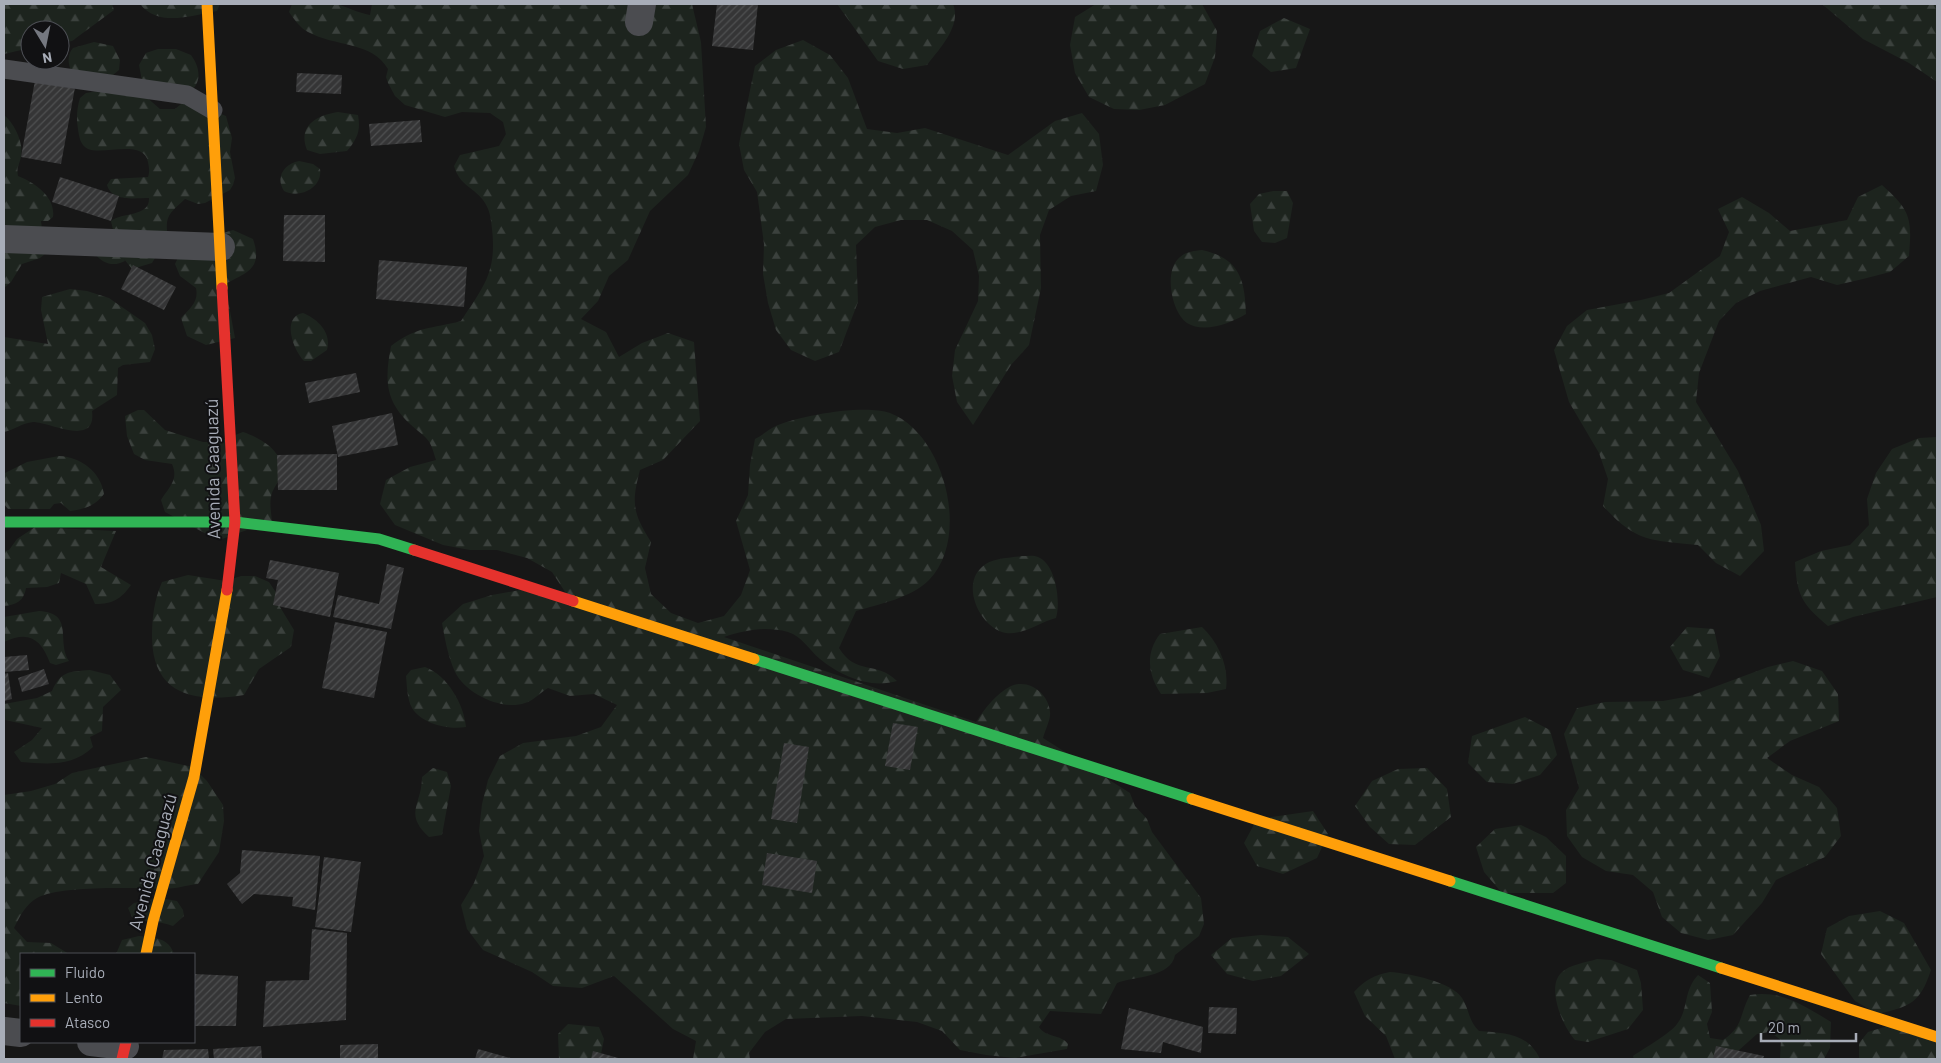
<svg xmlns="http://www.w3.org/2000/svg" width="1941" height="1063" viewBox="0 0 1941 1063" font-family="Barlow,sans-serif">
	<style>
		.forest { fill: url(#forest-firs) }
		.building { fill: url(#building-hatch) }
		.lines { fill: none; stroke-linecap: round; stroke-linejoin: round }
		.lane { stroke: #4b4c50; stroke-width: 19 }
		.street { stroke: #4b4c50; stroke-width: 28 }
		.fast { stroke: #30b455; stroke-width: 11 }
		.slow { stroke: #ff9f0a; stroke-width: 11 }
		.jam { stroke: #e5322d; stroke-width: 11 }
		.labels { text-anchor: middle; stroke-width: 4; stroke-linejoin: round; paint-order: stroke }
		.street-label { font-size: 18px; fill: #a8adb8; stroke: #111113 }
	</style>
	<defs>
		<pattern id="forest-firs" width="22" height="20" patternUnits="userSpaceOnUse" patternTransform="scale(1.25)"><rect width="22" height="20" fill="#1d241e"/><path d="M5 1l3.5 6h-7zM16 11l3.5 6h-7z" fill="#3b413d"/></pattern>
		<pattern id="building-hatch" width="6" height="6" patternUnits="userSpaceOnUse" patternTransform="scale(1.25)"><rect width="6" height="6" fill="#353536"/><path d="M-1 1l2-2M0 6l6-6M5 7l2-2" fill="none" stroke="#4f5051"/></pattern>
	</defs>
	<rect width="100%" height="100%" fill="#171717"/>
	<!-- forest -->
	<path class="forest" d="M4 4H112L114 10 72 41 60 43V30H30V48L4 54Z
		M140 4H220L217 11C192 15 159 28 140 4Z
		M292 4C306 4 322 2 336 4 348 7 358 13 370 15L372 4H692L701 42 706 127 699 151 688 175 650 211 628 260 609 276 598 301 581 319 606 332 619 357 642 343 668 333 694 342 700 421 663 460 640 470C631 504 633 513 651 542L645 568 651 594 671 613 698 623 724 616 741 595 750 570 736 521 748 495 750 465 755 439C763 435 770 428 778 425 803 415 865 404 890 413 945 434 971 538 929 580 911 598 880 604 856 611L839 648C856 676 876 660 897 681 870 689 841 676 820 659 809 650 802 636 788 632 765 626 746 630 724 637L976 722C984 709 997 693 1011 686 1029 678 1049 694 1050 712 1051 719 1045 730 1043 738L1130 793 1135 806 1147 819 1152 832 1201 898 1204 924 1199 936 1175 955C1171 978 1134 976 1117 983L1101 1014 1050 1011 1039 1027C1046 1038 1061 1034 1068 1044L1067 1049 1015 1058 986 1055 960 1050 942 1031 917 1022 862 1016 786 1019 765 1032 749 1053 750 1059H693L696 1041 673 1029 614 976 582 988 553 986 532 972 483 950 467 929 461 905 474 883 484 856 479 831 482 804 488 780 500 756 523 743 576 736 601 727 617 705 594 694 570 696 548 688C541 692 533 701 525 703 502 711 466 694 455 672 448 656 445 640 442 623L463 604 492 595 520 590 571 601 552 572 527 558 497 550H470L443 545 395 525 380 504 386 480 410 467 436 460C429 435 427 440 410 424 384 400 385 378 391 346 417 326 431 329 461 321 483 287 497 273 492 229 491 219 490 209 483 200 472 186 460 186 454 166L460 155 499 146 506 134 503 122 490 113 462 112 445 117 405 105 395 96 388 83 386 77 388 69C372 41 335 47 308 32 300 28 294 19 289 12Z
		M837 4H953C962 26 939 49 927 65L903 69 878 61Z
		M1096 4H1202L1217 31 1215 57 1205 84 1165 105 1139 110 1114 109 1089 97 1075 73 1070 45 1075 17Z
		M1822 4H1937V82L1909 63 1863 39Z
		M1284 18 1310 29 1296 68 1271 72 1252 56 1260 31Z
		M803 40 830 55 848 78 867 129 897 133 925 128 1008 155 1055 121 1082 113 1099 134 1103 165 1096 191 1071 196 1049 210 1040 235 1041 288 1029 345 1011 365 973 425 957 402 952 376 955 350 978 301 979 276 973 250 952 231 927 220H901L875 227 856 245 858 302 839 352 815 361 791 350 776 330 768 303 763 274 764 244 757 192 744 170 739 144 755 66 776 50Z
		M94 42 113 46 120 60 119 70 108 79 71 71C68 63 67 55 73 48Z
		M158 49H176L191 55C199 66 202 79 193 89L143 86 139 65 146 53Z
		M115 88 144 95 160 109H175L186 100 226 116 232 138 230 152 235 178 233 185 230 190 205 203 198 204 185 199C170 213 164 216 168 237L152 263 132 269 124 259 125 261C114 267 103 264 95 254L114 234 111 221C122 212 150 217 149 198 134 198 112 202 107 185L111 179 148 177C150 171 149 168 148 162 144 139 104 155 88 149 80 145 79 136 78 129 76 118 77 108 80 98L86 93Z
		M338 112 358 115C361 131 357 139 347 151L320 154 307 150C297 125 318 115 338 112Z
		M4 115C14 123 24 143 21 156 20 164 16 167 18 176 34 182 56 197 53 217L48 221H41L45 254 40 258 22 264 11 282 4 288Z
		M299 161 313 164 320 169C323 188 299 199 284 191 275 177 284 164 299 161Z
		M1882 185C1911 211 1912 218 1909 256L1890 272 1863 279 1837 285 1811 277 1760 291 1736 303 1719 321 1699 373 1696 402 1738 471 1761 525 1764 551 1740 576 1716 563 1698 545C1650 540 1637 543 1603 506L1608 479 1599 453 1569 402 1554 350 1567 326 1587 310 1641 300 1669 293 1720 256 1729 232 1718 209 1742 197 1769 213 1790 231 1847 220 1858 197Z
		M1273 191H1287L1293 203 1287 238 1275 243 1262 242 1254 231 1250 204 1259 194Z
		M233 230 253 239C263 268 248 272 225 284L235 338 206 345 187 336 181 318C190 308 199 302 196 288L180 276 175 264 184 245Z
		M1202 250C1239 258 1245 279 1246 314 1231 323 1204 334 1187 323 1172 313 1164 273 1178 259 1184 252 1193 251 1202 250Z
		M70 289 87 291 109 298 145 323 152 335 155 349 150 362 123 365 118 368 117 395 92 411C97 448 50 422 33 422 22 423 14 430 4 432V337L48 344 41 310 42 297Z
		M303 313C318 319 332 333 327 350L311 361H304C293 350 281 317 303 313Z
		M138 410H144L165 430 203 442H217L243 432C261 438 287 453 280 475 279 482 274 487 272 493 269 502 271 512 272 521L222 539 210 536 165 512 161 500C169 487 179 480 172 464L145 460 134 454 127 436 125 416Z
		M1937 437V597L1853 617 1828 626C1802 604 1797 596 1795 562L1821 551 1850 545 1869 525 1867 499 1876 473 1892 449 1919 438Z
		M59 456C81 457 101 472 104 494 95 506 85 509 70 511L61 503 54 504 50 509H8L4 504 5 473 27 462Z
		M35 527 116 531 101 567 131 585C121 599 113 604 95 604L86 584 61 573 59 583 47 587 26 588C24 601 16 605 4 606V551L9 550 17 539Z
		M1022 556C1027 556 1034 555 1038 557 1056 564 1061 602 1056 618 1040 622 1024 635 1006 633 981 629 960 586 982 567 991 558 1010 558 1022 556Z
		M188 575 226 581 241 576H255L269 582 277 594 280 607 294 630 291 647 259 669 244 695C196 703 153 696 152 638 152 617 154 601 162 582Z
		M39 611C75 613 56 641 69 661L56 665 50 663C41 639 29 630 4 642V617Z
		M1202 627C1219 643 1229 666 1226 689L1207 693 1161 694C1148 675 1145 653 1160 634Z
		M1687 627 1714 629 1720 656 1709 678 1683 670 1670 647Z
		M1793 661 1822 671 1838 694 1839 721 1790 741 1767 758 1792 775 1819 787 1837 808 1841 836 1825 857 1776 880 1762 903 1733 935 1708 940 1681 933 1662 917 1653 892 1633 875 1606 871 1582 857 1567 836 1566 810 1579 788 1564 734 1577 708 1605 702 1663 701 1690 696 1768 667Z
		M425 667C447 675 464 704 466 727 448 730 422 724 412 708 407 699 407 686 406 676L411 670Z
		M90 670 110 675 121 690 103 707 102 731 90 737 93 747C72 767 48 764 21 762L14 752 32 740 42 728 5 720 4 704 37 698 52 691C61 670 70 672 90 670Z
		M1525 717 1550 730 1557 755 1540 775 1513 784 1487 782 1468 763 1472 736Z
		M146 757 193 767 207 781 223 805 224 821 219 852 198 884C187 885 175 889 164 889 136 888 60 885 37 898 25 905 20 916 14 928L27 942 51 943 69 954H21V1006L4 1003V795L31 791 55 784 72 773Z
		M433 768 447 772 451 786 442 835 429 837C403 813 422 805 422 777Z
		M1427 768 1447 789 1451 817 1415 845 1389 844 1370 827 1355 806 1372 781 1398 769Z
		M1313 811 1328 834 1317 858 1283 874 1257 866 1244 843 1257 819Z
		M1521 825 1546 837 1566 856V883L1553 893H1502L1484 872 1476 847 1495 829Z
		M160 898 177 901 183 910 184 916 173 926C158 920 147 924 132 917L128 908 134 903Z
		M1880 911 1904 923 1931 970C1920 1003 1911 1006 1878 1014L1855 1001 1821 954 1827 928 1849 916Z
		M1261 935 1288 937 1309 954 1281 976 1253 981 1227 974 1211 955 1232 938Z
		M139 936C154 937 169 938 174 954H116L122 940Z
		M1597 959 1611 960 1637 970 1641 983 1643 1010 1628 1029 1588 1042 1575 1040C1563 1027 1546 988 1561 973 1570 964 1585 963 1597 959Z
		M1390 972C1408 973 1452 982 1462 998 1470 1011 1468 1020 1479 1031 1505 1033 1528 1033 1540 1059H1395L1386 1036 1365 1016 1354 992C1365 980 1374 975 1390 972Z
		M1698 975 1710 983 1712 1012 1707 1024 1710 1038 1723 1040C1744 1026 1739 1015 1750 995 1782 990 1805 1006 1831 1022L1830 1048 1824 1059H1780L1781 1040 1770 1032 1757 1034 1729 1059H1634L1633 1056C1643 1049 1671 1033 1677 1024 1689 1009 1683 991 1698 975Z
		M568 1024 599 1027 604 1039 600 1059H559L558 1034Z
		M1891 1025 1937 1036V1059H1859V1043L1868 1032Z"/>
	<!-- building -->
	<path class="building" d="M717 4H758L753 50 712 46Z
		M297 73 342 75 341 94 296 92Z
		M36 75 76 82 61 164 21 157Z
		M420 120 422 142 371 146 369 124Z
		M60 177 119 196 111 221 52 202Z
		M284 215H325V262L283 261Z
		M379 260 467 267 464 307 376 299Z
		M133 265 176 287 164 310 121 289Z
		M356 373 360 392 309 403 305 383Z
		M392 413 398 445 338 457 332 426Z
		M337 454V490H278L277 455Z
		M270 560 339 573 330 617 273 605 278 580 266 578Z
		M387 564 404 568 391 629 333 617 338 595 379 604Z
		M335 622 387 632 374 698 322 688Z
		M27 655 29 670 4 672V657Z
		M44 669 49 684 22 692 18 678Z
		M8 673 12 699 4 701V674Z
		M893 723 918 727 910 770 885 766Z
		M784 743 809 747 797 823 771 819Z
		M242 850 320 856 315 910 292 906 293 897 254 894 242 904 227 884 240 873Z
		M767 853 817 861 812 893 762 885Z
		M324 857 361 862 351 932 315 927Z
		M312 929 347 933 346 1020 263 1027 266 981 309 980Z
		M194 974 238 976 236 1026H194Z
		M1209 1007 1237 1008 1236 1034 1208 1033Z
		M1129 1008 1203 1027 1201 1053 1163 1042 1161 1053 1121 1049Z
		M378 1044V1059H340V1045Z
		M261 1046 262 1059H214L213 1049Z
		M1716 1046 1764 1056 1763 1059H1713Z
		M208 1049 209 1059H162L164 1050Z
		M478 1049 514 1059H475Z
		M593 1051 622 1059H591Z"/>
	<g class="lines">
		<!-- lane -->
		<path class="lane" d="M4 69 187 95 213 110"/>
		<!-- street -->
		<path class="street" d="M639 22 642 4
			M4 239 221 247
			M4 1031 21 1033
			M91 1042 125 1046"/>
		<!-- fast -->
		<path class="fast" d="M4 522H235L379 539 414 550
			M754 659 1192 799
			M1450 881 1721 968"/>
		<!-- slow -->
		<path class="slow" d="M207 4 222 288
			M573 601 754 659
			M1192 799 1450 881
			M146 954 153 921 194 777 227 590
			M1721 968 1937 1037"/>
		<!-- jam -->
		<path class="jam" d="M222 288 235 522 227 590
			M414 550 573 601
			M122 1059 126 1042"/>
	</g>
	<g class="labels">
		<!-- street labels -->
		<g class="street-label">
			<text transform="translate(213 469) rotate(-91)" y="6">Avenida Caaguazú</text>
			<text transform="translate(153 862) rotate(-75)" y="6">Avenida Caaguazú</text>
		</g>
	</g>
	<!-- border -->
	<rect width="1941" height="1063" fill="none" stroke="#a8adb8" stroke-width="10"/>
	<!-- legend -->
	<rect x="20" y="953" width="175" height="90" fill="#111113" stroke="#4d4f55"/>
	<rect x="30" y="969" width="25" height="8" fill="#30b455" stroke="#4d4f55"/>
	<text x="65" y="978" font-size="15" fill="#a8adb8">Fluido</text>
	<rect x="30" y="994" width="25" height="8" fill="#ff9f0a" stroke="#4d4f55"/>
	<text x="65" y="1003" font-size="15" fill="#a8adb8">Lento</text>
	<rect x="30" y="1019" width="25" height="8" fill="#e5322d" stroke="#4d4f55"/>
	<text x="65" y="1028" font-size="15" fill="#a8adb8">Atasco</text>
	<!-- north arrow -->
	<g transform="translate(45 45) rotate(170)"><circle r="24" fill="#111113" stroke="#4d4f55"/>
	<path d="M0-4L9 19L0 12L-9 19Z" fill="#757880"/>
	<text y="-8" font-size="14" font-weight="bold" text-anchor="middle" fill="#a8adb8">N</text>
	</g>
	<!-- scale -->
	<path d="M1761 1033v8h95v-8" fill="none" stroke="#a8adb8" stroke-width="2.5"/>
	<text x="1768" y="1033" font-size="15" fill="#a8adb8" stroke="#111113" stroke-width="4" paint-order="stroke">20 m</text>
</svg>
